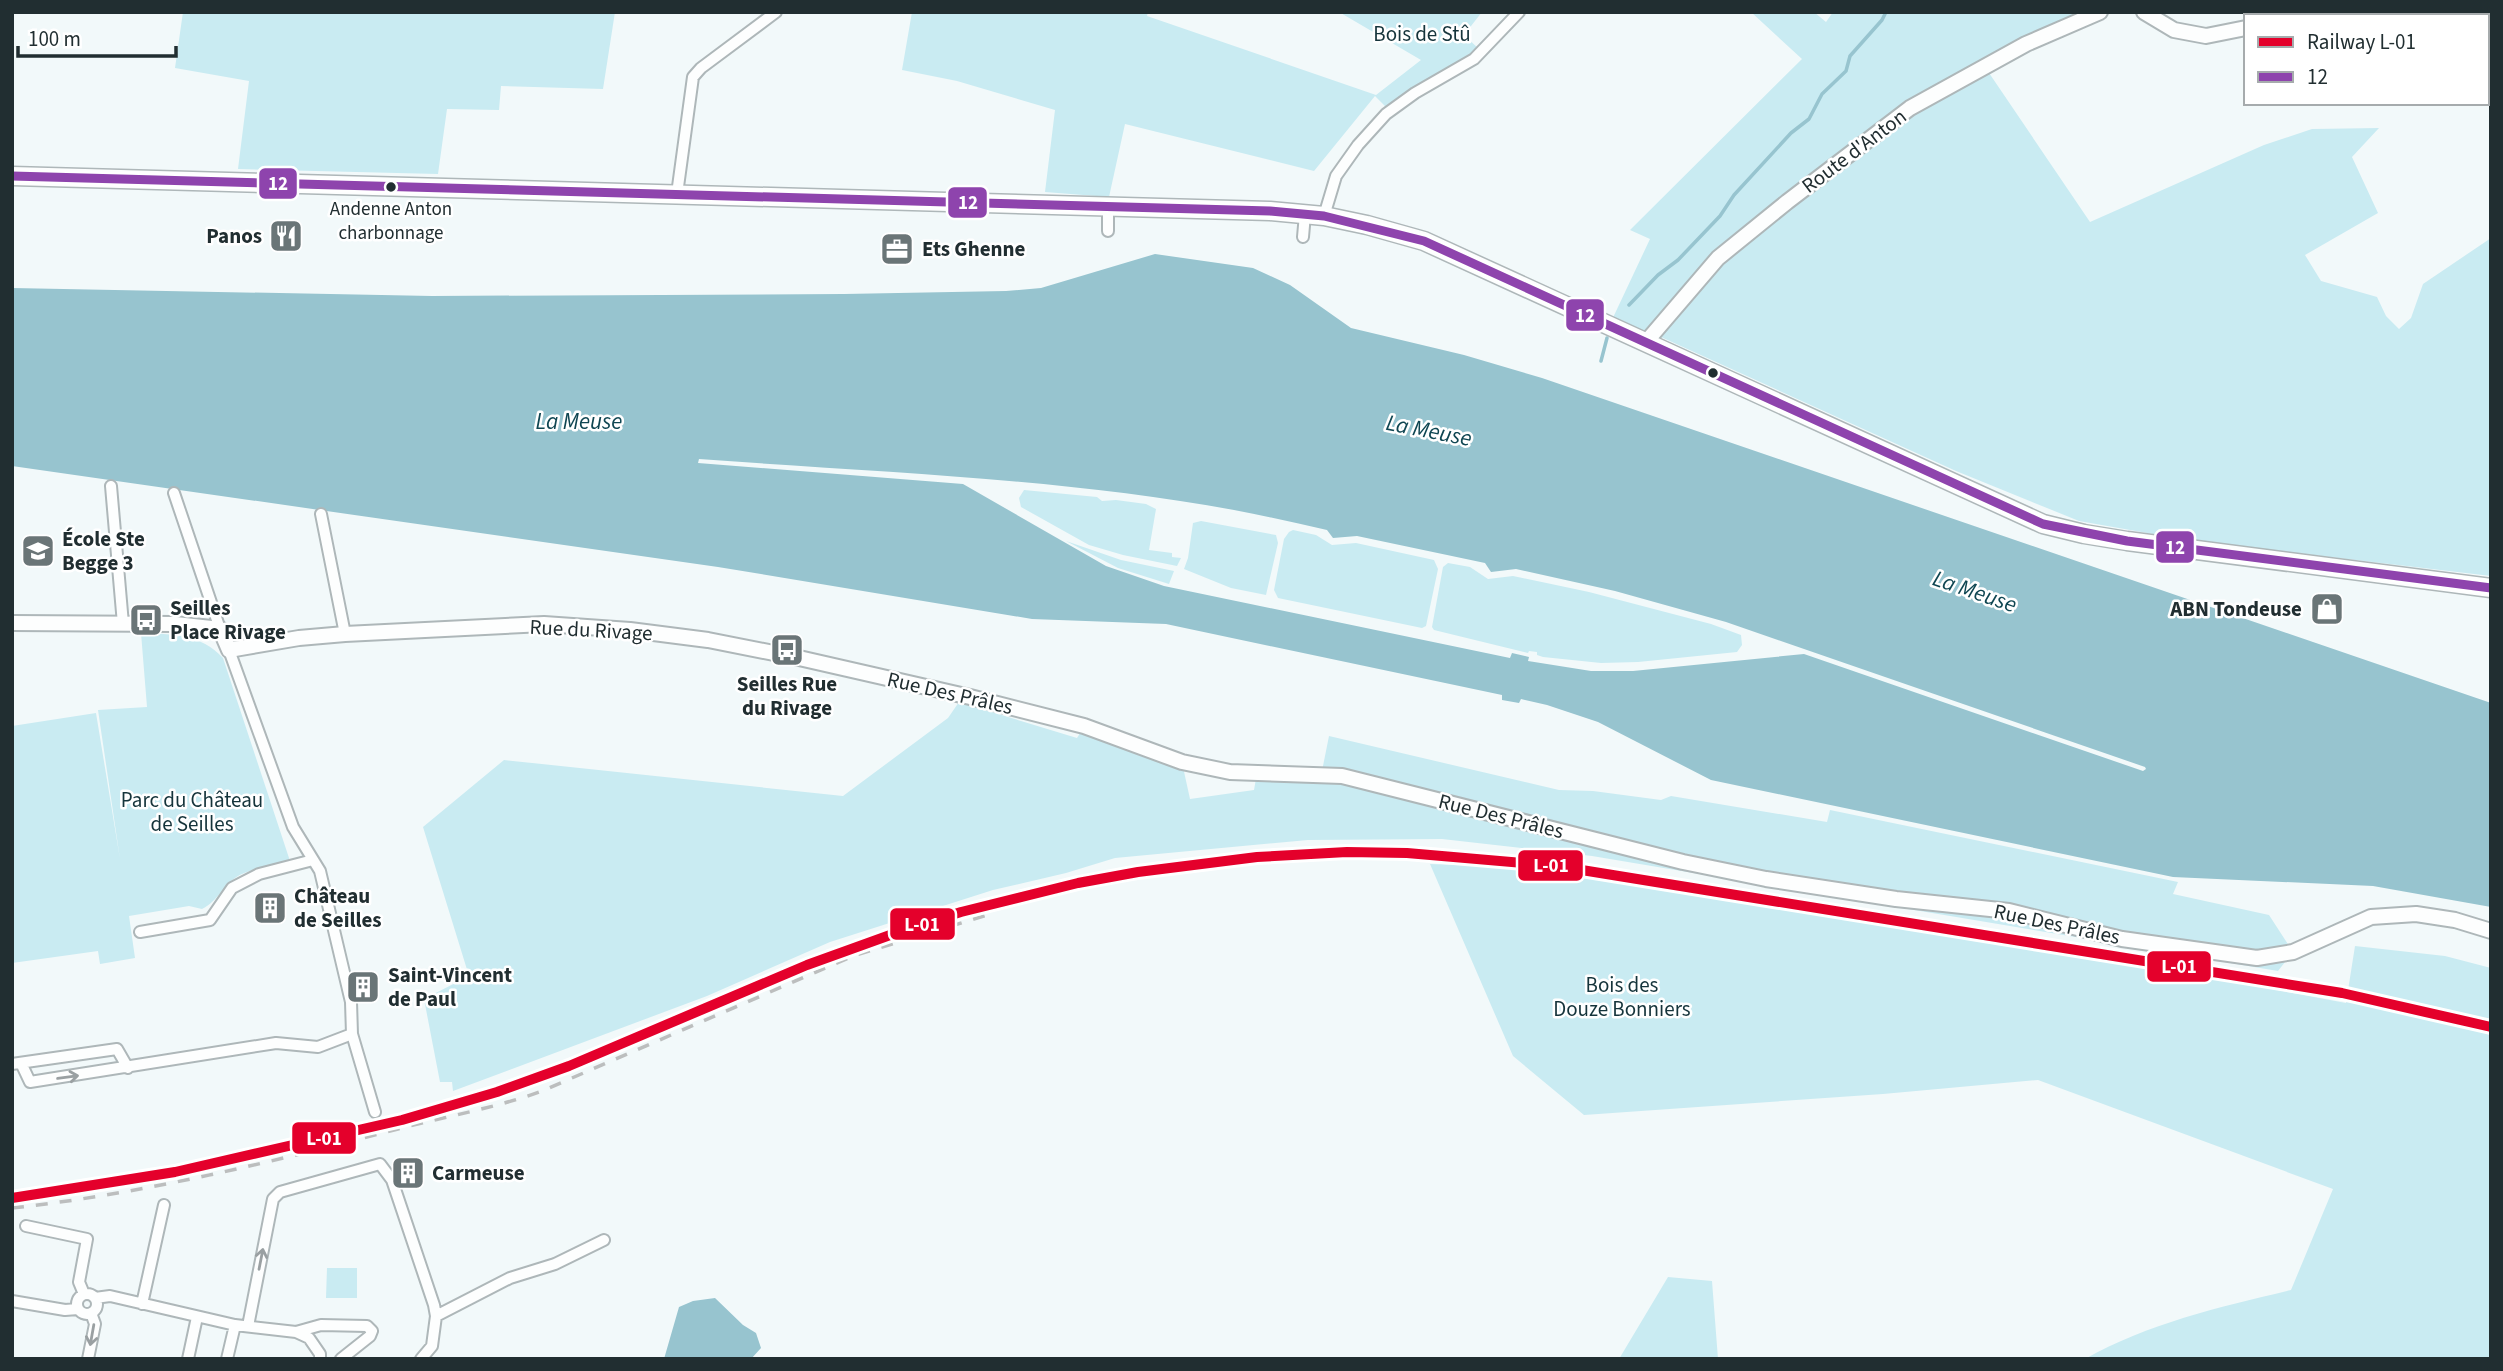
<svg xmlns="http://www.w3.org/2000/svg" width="2503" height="1371" viewBox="0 0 2503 1371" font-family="'Source Sans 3',sans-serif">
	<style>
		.green { fill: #c9ebf2 }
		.water { fill: #97c4cf; fill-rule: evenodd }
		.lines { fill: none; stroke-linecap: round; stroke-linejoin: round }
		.stream { stroke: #97c4cf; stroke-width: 3.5 }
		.minor-casing { stroke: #aeb7b9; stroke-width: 14 }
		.tertiary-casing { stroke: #aeb7b9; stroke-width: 18 }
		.primary-casing { stroke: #aeb7b9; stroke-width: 21 }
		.minor { stroke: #fdfefe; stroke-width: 10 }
		.tertiary { stroke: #fdfefe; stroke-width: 14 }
		.primary { stroke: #fdfefe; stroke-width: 18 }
		.rail { stroke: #bcbebe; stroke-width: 3.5; stroke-dasharray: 12 12; stroke-linecap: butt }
		.bus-1-casing { stroke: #fff; stroke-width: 14 }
		.bus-1 { stroke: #8e44ad; stroke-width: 9 }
		.rail-1-casing { stroke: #fff; stroke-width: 16 }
		.rail-1 { stroke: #e4002b; stroke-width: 10 }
		.oneway { stroke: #9aa0a2 }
		.bus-dot { fill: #212e31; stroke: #fff; stroke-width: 2.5 }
		.labels { text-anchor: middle; stroke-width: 5; stroke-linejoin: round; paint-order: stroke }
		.bus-label { font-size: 19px; fill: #212e31; stroke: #fff }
		.park-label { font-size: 21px; fill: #15343b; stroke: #fff }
		.street-label { font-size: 21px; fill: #212e31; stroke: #fff }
		.poi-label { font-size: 21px; font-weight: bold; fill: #212e31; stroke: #fff; text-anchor: start }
		.water-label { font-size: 23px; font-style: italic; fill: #0f4652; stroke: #fff }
		.line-badge { stroke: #fff; stroke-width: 2.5 }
		.badge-label { font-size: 19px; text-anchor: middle; font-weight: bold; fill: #fff }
	</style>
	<rect width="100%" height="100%" fill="#f2f9fa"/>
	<!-- green -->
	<path class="green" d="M183 12H615L603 89 501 86 499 110 447 109 438 174 238 169 249 81 175 68Z
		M912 12H1148L1147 16 1376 95 1421 60 1339 12H1482L1464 35 1479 49 1388 109 1375 96 1314 171 1125 124 1109 197 1045 192 1055 110 957 81 902 70Z
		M1751 12H1814L1826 22 1833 12H2100L1985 67 2090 222 2264 145 2312 129 2379 128 2352 157 2378 213 2305 255 2321 281 2377 297 2386 316 2399 329 2411 318 2423 284 2491 238V576L2187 540 2079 521 1956 471 1661 337 1678 309 1646 342 1610 324 1650 239 1630 230 1802 59Z
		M1024 490 1097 497 1102 501 1116 500 1146 504 1156 509 1149 550 1172 553V557L1181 558 1177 566 1123 555 1089 545 1021 507 1019 498Z
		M1201 521 1276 535 1278 543 1266 595 1231 588 1184 569 1188 558 1193 523Z
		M1293 530 1316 535 1332 545 1356 543 1434 560 1438 569 1426 626 1422 628 1278 598 1274 590 1284 539 1289 532Z
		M1066 541 1121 560 1174 571 1169 584 1118 568Z
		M1448 563 1470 567 1488 579 1513 576 1589 592 1711 624 1741 635 1742 645 1737 652 1638 662 1601 663 1543 657 1537 655V652L1529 651 1528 653 1434 630 1432 627 1443 567Z
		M141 633C172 634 201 634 223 658L290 861C273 866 250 868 235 878 222 887 218 901 202 909L189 906 129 916 135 958 100 964 98 951 12 963V726L96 713 120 859 98 710 147 707Z
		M959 702 1077 738 1082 730 1183 767 1190 799 1254 790 1257 773 1321 776 1329 736 1559 790 1593 791 1661 800 1671 796 1827 822 1830 810 2178 882 2173 894 2269 915 2293 952 2278 971 1592 856 1442 839 1308 840 1115 858 1066 873 993 890 830 942 707 996 453 1091 452 1082H440L424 999 469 976 423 827 504 760 843 796 948 718Z
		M1430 864 1516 867 1707 895 2224 980 2346 1003 2355 946 2445 956 2491 968V1359H2085C2149 1323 2220 1307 2291 1290L2333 1189 2038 1080 1883 1094 1584 1115 1513 1056Z
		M327 1268H357V1298H326Z
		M1668 1277 1712 1281 1718 1359H1619Z"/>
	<!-- water -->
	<path class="water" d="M1155 254 1253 268 1290 285 1351 328 1464 355 1542 378 2491 703V907L2373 886 2173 877 1711 780 1598 722 1547 705 1521 699 1519 703 1502 700V695L1166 624 1032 619 718 567 12 466V288L432 296 844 294 1006 291 1041 288ZM699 459C875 472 1060 478 1234 510 1265 516 1296 523 1327 530L1333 538 1357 536 1485 563 1491 572 1516 569 1615 591 1726 622 2145 767 2146 769 2143 771 1804 654 1633 671H1591L1528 661 1529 657 1512 653 1510 658 1164 586 1106 566 963 484 698 463Z
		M715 1298 743 1325 756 1333 761 1348 751 1359H664L679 1307 693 1301Z"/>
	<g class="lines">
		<!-- stream -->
		<path class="stream" d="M1629 305 1658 275 1678 260 1720 216 1734 195 1791 133 1809 119 1822 94 1846 71 1850 56 1882 20 1886 12
			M1601 361 1607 338"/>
		<defs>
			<path id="minor" d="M677 194 693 77 701 68 776 12
				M1108 207V231
				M1324 216 1336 176 1358 145 1386 114 1415 93 1474 59 1519 12
				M1303 237 1305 214
				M111 486 123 624
				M174 493 220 629
				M321 514 345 634
				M229 650 293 827 320 871 351 1002 352 1034 375 1112
				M140 932 210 920 232 888 259 874 313 860
				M21 1063 30 1082 276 1043 318 1047 352 1034
				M12 1064 117 1049 128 1068
				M26 1226 87 1239 79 1282 84 1294
				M77 1304a10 10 0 1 1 20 0a10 10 0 1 1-20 0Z
				M95 1298 110 1296 235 1325 296 1332 309 1338 320 1354V1359
				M12 1301 65 1310 78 1309
				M142 1304 164 1205
				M436 1316 510 1278 555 1264 604 1240
				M248 1326 273 1199 280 1192 380 1164 392 1180 434 1305 436 1316 432 1346 421 1359
				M296 1332 321 1325 367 1326 372 1331 370 1336 341 1359
				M88 1359 95 1324 91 1313
				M188 1359 197 1317
				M227 1359 235 1325"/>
			<path id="tertiary" d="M2144 12 2174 30 2206 36 2246 28
				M2314 16 2333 12
				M1646 342 1718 258 1787 202 1910 108 2026 44 2100 12
				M12 623 175 624 220 629 229 650 299 638 345 634 544 624 630 630 708 640 799 658 970 697 1084 726 1182 762 1230 772 1342 776 1683 862 1766 879 1896 899 2009 911 2122 939 2257 958 2293 952 2371 917 2416 914 2455 920 2491 931"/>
			<path id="primary" d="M12 176 1270 211 1324 216 1367 225 1424 241 2043 524 2084 534 2127 541 2491 588"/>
		</defs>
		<!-- minor casing -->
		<use href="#minor" class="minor-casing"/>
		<!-- tertiary casing -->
		<use href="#tertiary" class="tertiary-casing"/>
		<!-- primary casing -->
		<use href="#primary" class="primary-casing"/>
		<!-- minor -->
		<use href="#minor" class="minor"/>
		<!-- tertiary -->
		<use href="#tertiary" class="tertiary"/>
		<!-- primary -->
		<use href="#primary" class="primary"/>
		<!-- rail -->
		<path class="rail" d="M12 1208C142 1194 272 1162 398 1129 447 1116 496 1108 542 1091L853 956 991 914"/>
		<defs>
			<path id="bus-1" d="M12 176 1270 211 1324 216 1424 241 2043 524 2127 541 2491 588"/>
		</defs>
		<!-- bus-1 casing -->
		<use href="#bus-1" class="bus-1-casing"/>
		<!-- bus-1 -->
		<use href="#bus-1" class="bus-1"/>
		<defs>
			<path id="rail-1" d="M12 1198 175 1172 402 1120 497 1092 569 1066 807 965 904 930 961 912 1078 883 1138 872 1257 857 1347 852 1407 853 1557 866 2342 993 2491 1027"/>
		</defs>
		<!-- rail-1 casing -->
		<use href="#rail-1" class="rail-1-casing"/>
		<!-- rail-1 -->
		<use href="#rail-1" class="rail-1"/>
	</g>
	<!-- one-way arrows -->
	<defs><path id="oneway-shaft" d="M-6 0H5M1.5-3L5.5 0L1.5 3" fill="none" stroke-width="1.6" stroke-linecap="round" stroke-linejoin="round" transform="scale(1.75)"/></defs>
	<g class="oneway">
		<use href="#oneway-shaft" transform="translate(68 1077) rotate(-8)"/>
		<use href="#oneway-shaft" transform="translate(261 1259) rotate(-79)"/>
		<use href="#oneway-shaft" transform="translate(92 1335) rotate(100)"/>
	</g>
	<!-- icons -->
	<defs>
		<symbol id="restaurant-square" viewBox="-11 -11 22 22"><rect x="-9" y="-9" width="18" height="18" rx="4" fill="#6a7577" stroke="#fff"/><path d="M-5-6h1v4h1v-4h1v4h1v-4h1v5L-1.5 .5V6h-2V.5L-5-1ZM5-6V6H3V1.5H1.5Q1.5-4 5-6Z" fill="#fff"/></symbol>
		<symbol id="office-square" viewBox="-11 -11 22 22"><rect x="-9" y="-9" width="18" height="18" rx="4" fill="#6a7577" stroke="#fff"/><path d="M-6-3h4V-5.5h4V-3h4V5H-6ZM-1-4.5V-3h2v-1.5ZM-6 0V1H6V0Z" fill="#fff"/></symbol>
		<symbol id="school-square" viewBox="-11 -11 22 22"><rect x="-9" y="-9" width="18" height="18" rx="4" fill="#6a7577" stroke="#fff"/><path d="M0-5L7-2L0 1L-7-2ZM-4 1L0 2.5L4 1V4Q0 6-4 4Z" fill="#fff"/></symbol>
		<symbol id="shop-square" viewBox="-11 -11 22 22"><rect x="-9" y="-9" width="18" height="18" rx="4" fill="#6a7577" stroke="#fff"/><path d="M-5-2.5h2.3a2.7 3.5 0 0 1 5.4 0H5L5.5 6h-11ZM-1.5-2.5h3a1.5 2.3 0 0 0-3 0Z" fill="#fff"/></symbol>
		<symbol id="bus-square" viewBox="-11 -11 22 22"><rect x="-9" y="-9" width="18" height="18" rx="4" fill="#6a7577" stroke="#fff"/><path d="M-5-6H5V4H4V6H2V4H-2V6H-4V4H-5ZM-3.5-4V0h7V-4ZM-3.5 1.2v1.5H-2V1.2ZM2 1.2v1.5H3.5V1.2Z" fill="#fff"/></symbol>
		<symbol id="building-square" viewBox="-11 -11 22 22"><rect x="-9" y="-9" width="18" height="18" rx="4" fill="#6a7577" stroke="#fff"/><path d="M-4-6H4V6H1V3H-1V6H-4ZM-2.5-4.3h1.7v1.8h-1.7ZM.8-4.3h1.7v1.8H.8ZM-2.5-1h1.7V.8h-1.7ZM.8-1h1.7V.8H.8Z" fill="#fff"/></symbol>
	</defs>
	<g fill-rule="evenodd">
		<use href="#restaurant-square" x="267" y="217" width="38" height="38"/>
		<use href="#office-square" x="878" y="230" width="38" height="38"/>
		<use href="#school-square" x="19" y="532" width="38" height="38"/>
		<use href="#shop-square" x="2308" y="590" width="38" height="38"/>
		<use href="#bus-square" x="127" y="601" width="38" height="38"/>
		<use href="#bus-square" x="768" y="631" width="38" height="38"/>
		<use href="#building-square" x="251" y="889" width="38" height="38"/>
		<use href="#building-square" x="344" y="968" width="38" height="38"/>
		<use href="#building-square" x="389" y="1154" width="38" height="38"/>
	</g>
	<!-- markers -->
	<g class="bus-dot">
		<circle cx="391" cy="187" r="6"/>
		<circle cx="1713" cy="373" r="6"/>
	</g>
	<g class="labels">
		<!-- bus labels -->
		<g class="bus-label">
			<text x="391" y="215">Andenne Anton<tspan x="391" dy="24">charbonnage</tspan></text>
		</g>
		<!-- park labels -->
		<g class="park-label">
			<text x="1422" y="41">Bois de Stû</text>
			<text x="192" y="807">Parc du Château<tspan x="192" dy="24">de Seilles</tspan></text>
			<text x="1622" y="992">Bois des<tspan x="1622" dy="24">Douze Bonniers</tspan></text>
		</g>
		<!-- street labels -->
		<g class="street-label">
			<text transform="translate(1854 151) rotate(-37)" y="7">Route d'Anton</text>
			<text transform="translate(591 630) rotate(3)" y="7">Rue du Rivage</text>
			<text transform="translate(950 693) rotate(13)" y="7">Rue Des Prâles</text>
			<text transform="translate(1501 816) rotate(14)" y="7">Rue Des Prâles</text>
			<text transform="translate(2057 924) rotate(12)" y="7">Rue Des Prâles</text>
		</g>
		<!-- poi labels -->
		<g class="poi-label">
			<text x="262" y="243" text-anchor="end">Panos</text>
			<text x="922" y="256">Ets Ghenne</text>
			<text x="62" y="546">École Ste<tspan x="62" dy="24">Begge 3</tspan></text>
			<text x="170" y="615">Seilles<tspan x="170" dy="24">Place Rivage</tspan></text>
			<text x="2302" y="616" text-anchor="end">ABN Tondeuse</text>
			<text x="787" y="691" text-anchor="middle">Seilles Rue<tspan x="787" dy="24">du Rivage</tspan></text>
			<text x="294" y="903">Château<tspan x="294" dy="24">de Seilles</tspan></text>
			<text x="388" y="982">Saint-Vincent<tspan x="388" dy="24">de Paul</tspan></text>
			<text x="432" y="1180">Carmeuse</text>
		</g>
		<!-- water labels -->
		<g class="water-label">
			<text x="579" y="429">La Meuse</text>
			<text transform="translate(1429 430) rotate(11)" y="8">La Meuse</text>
			<text transform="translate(1975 591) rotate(19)" y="8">La Meuse</text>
		</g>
	</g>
	<g class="line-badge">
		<rect x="258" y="167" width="40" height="33" rx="7" fill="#8e44ad"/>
		<rect x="947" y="186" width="41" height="33" rx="7" fill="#8e44ad"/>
		<rect x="1565" y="298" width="40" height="34" rx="7" fill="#8e44ad"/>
		<rect x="2155" y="530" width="40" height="34" rx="7" fill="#8e44ad"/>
		<rect x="1517" y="849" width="67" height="33" rx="7" fill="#e4002b"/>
		<rect x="889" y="907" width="67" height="34" rx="7" fill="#e4002b"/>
		<rect x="2146" y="950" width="66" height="33" rx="7" fill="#e4002b"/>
		<rect x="291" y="1121" width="66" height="34" rx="7" fill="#e4002b"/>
	</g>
	<g class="badge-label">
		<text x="278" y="190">12</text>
		<text x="968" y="209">12</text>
		<text x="1585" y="322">12</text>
		<text x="2175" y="554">12</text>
		<text x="1551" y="872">L-01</text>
		<text x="922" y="931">L-01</text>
		<text x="2179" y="973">L-01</text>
		<text x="324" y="1145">L-01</text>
	</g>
	<!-- border -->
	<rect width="2503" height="1371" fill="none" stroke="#212e31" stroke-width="28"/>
	<!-- legend -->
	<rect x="2244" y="14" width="245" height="91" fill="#ffffff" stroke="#a6abad" stroke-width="2"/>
	<rect x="2258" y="37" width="35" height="10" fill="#e4002b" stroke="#a6abad" stroke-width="2"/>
	<text x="2307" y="49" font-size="21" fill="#212e31">Railway L-01</text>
	<rect x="2258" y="72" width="35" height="10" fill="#8e44ad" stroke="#a6abad" stroke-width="2"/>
	<text x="2307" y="84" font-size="21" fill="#212e31">12</text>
	<!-- scale -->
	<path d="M18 46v10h158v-10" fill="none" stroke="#212e31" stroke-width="3.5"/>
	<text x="28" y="46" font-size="21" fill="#212e31" stroke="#ffffff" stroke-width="5" paint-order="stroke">100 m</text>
</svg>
